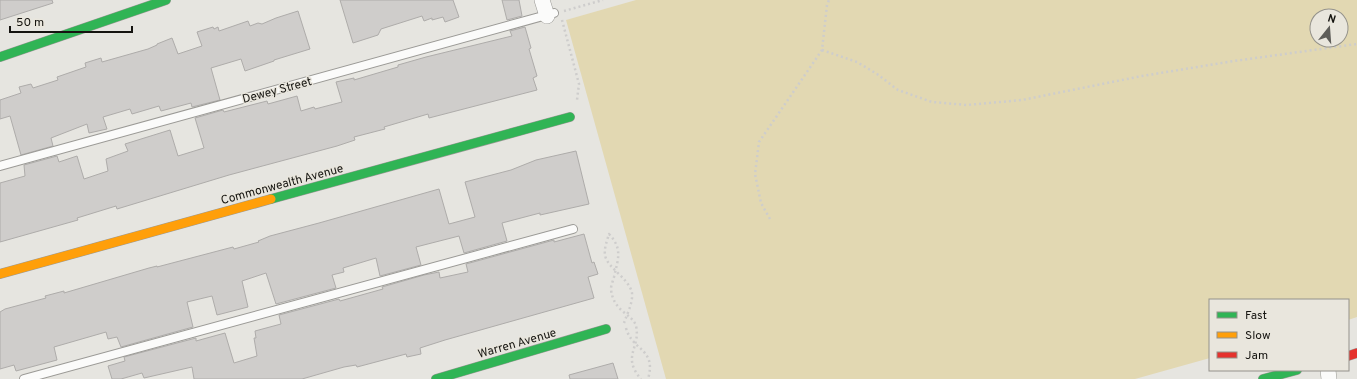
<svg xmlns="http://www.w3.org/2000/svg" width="1357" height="379" viewBox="0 0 1357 379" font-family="Overpass,sans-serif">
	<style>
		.green { fill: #e2d8b2; fill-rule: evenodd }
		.building { fill: #cfcdcb; stroke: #aeacaa }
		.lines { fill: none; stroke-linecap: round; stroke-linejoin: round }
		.lane-casing { stroke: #9b9a96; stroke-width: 10 }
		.street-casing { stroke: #9b9a96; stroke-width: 16 }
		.fast-casing { stroke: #9b9a96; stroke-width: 10 }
		.slow-casing { stroke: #9b9a96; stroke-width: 10 }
		.jam-casing { stroke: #9b9a96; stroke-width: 10 }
		.path { stroke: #cecdcc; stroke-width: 2.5; stroke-dasharray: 2 3; stroke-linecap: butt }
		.lane { stroke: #fbfbfa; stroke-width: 8 }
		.street { stroke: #fbfbfa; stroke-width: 15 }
		.fast { stroke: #30b455; stroke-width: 9 }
		.slow { stroke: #ff9f0a; stroke-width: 9 }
		.jam { stroke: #e5322d; stroke-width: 9 }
		.labels { text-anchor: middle; stroke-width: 3; stroke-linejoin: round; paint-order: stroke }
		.street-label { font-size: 12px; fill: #151410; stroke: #e9e6dd }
	</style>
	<rect width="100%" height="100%" fill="#e6e5e0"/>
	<!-- green -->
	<path class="green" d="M636 0H1357V317L1348 320V300H1210V358L1135 379H666L566 20ZM1317 16H1341V40H1317Z"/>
	<!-- building -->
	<path class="building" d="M0 0H52L53 3 0 20Z
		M340 0H453L459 17 445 22 443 17 432 20V18L424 21 422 16 381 29 378 35 353 43Z
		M502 0H519L522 16 507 20Z
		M298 11 310 49 274 60V61L245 71 241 59 211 68 220 100 192 107 191 103 161 111 159 106 132 114 130 109 103 117 107 129 89 133 87 124 51 138 53 146 21 155 10 116 0 119V100L21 93 19 87 31 84 33 88 58 80 57 77 86 67 85 63 101 58 102 62 148 49 157 45V44L172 38 178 54 202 46 197 32 213 27 214 29 218 27 219 31 248 21 250 26 258 23 262 24 276 18Z
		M525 27 531 48 529 49 537 76 533 78 537 90 429 118 428 114 384 127 385 129 354 137 355 140 337 146 229 175 117 209 116 206 77 218 78 220 0 242V183L25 176 24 165 57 156 59 162 77 156 84 179 108 171 106 159 128 151 125 144 170 130 178 156 204 148 195 118 223 110 224 112 267 101 268 104 297 96 301 111 314 107 315 109 342 102 336 82 354 78V80L398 67V65L426 57 512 36 510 31Z
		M576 151 589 204 540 215V213L502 223 507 241 464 253 459 236 416 247 421 265 380 276 376 258 343 268 344 272 332 275 336 288 276 304 266 273 242 281 248 307 217 315 212 296 187 302 193 327 121 347 117 337 108 339 106 332 54 347 57 360 16 371 14 365 0 369V312L5 309 46 298 45 296 64 291V293L149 268 157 266V267L233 247 234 249 259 242 258 241 270 236 319 223 439 189 449 224 475 217 465 182 511 170 536 160Z
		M584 234 592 263 594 262 598 274 588 277 594 298 445 340 420 348 421 354 407 357 406 354 357 367 356 365 344 367 302 379H194L192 367 144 378 142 373 121 379H112L108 366 125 361 124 357 196 338V341L225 333 234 363 257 356 254 338H256L255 331 281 324 279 315 339 299 340 301 383 289 382 287 424 275 439 272 440 278 468 272 466 264 554 240V242Z
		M613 363 618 379H570L569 375Z"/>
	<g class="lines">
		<defs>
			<path id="lane" d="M0 166 554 13
				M24 379 573 229"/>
			<path id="street" d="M542 0 547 16
				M1328 370 1329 379"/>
			<path id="fast" d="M0 57 166 0
				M271 199 570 117
				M436 379 606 329
				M1263 379 1297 370"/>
			<path id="slow" d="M0 274 271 199"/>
			<path id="jam" d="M1348 356 1357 353"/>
		</defs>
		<!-- lane casing -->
		<use href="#lane" class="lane-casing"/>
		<!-- street casing -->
		<use href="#street" class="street-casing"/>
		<!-- fast casing -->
		<use href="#fast" class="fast-casing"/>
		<!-- slow casing -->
		<use href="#slow" class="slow-casing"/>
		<!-- jam casing -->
		<use href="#jam" class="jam-casing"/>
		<!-- path -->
		<path class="path" d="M564 11 603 0
			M562 20 579 84 577 100
			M822 50 857 62 877 74 898 90 932 102 967 105 1022 100 1142 76 1234 61 1357 44
			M770 219 761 203 755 174 759 142 822 50 827 5 829 0
			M624 323C627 314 633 303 632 293 629 278 607 268 605 255 604 248 607 241 609 234 623 249 618 259 614 277 613 281 611 285 611 289 613 312 633 314 636 326 641 348 621 356 641 379
			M626 328C632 351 657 348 648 379"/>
		<!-- lane -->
		<use href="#lane" class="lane"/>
		<!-- street -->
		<use href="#street" class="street"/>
		<!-- fast -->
		<use href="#fast" class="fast"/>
		<!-- slow -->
		<use href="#slow" class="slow"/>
		<!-- jam -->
		<use href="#jam" class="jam"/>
	</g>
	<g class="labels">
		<!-- street labels -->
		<g class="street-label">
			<text transform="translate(277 90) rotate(-15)" y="4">Dewey Street</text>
			<text transform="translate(282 184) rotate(-15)" y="4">Commonwealth Avenue</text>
			<text transform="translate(517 343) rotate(-16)" y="4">Warren Avenue</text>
		</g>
	</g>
	<!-- legend -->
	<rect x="1209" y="299" width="140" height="72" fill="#e9e6dd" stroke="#94928b"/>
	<rect x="1217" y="312" width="20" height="6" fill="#30b455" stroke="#94928b"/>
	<text x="1245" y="319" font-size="12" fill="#151410">Fast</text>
	<rect x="1217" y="332" width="20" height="6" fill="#ff9f0a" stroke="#94928b"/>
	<text x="1245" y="339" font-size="12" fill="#151410">Slow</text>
	<rect x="1217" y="352" width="20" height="6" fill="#e5322d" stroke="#94928b"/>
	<text x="1245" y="359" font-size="12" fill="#151410">Jam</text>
	<!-- north arrow -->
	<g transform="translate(1329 28) rotate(17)"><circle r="19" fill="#e9e6dd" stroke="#94928b"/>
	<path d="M0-3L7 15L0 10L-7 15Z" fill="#5e5d59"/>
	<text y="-6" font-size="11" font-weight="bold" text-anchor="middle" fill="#151410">N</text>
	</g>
	<!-- scale -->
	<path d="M10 26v6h122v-6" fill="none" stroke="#151410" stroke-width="2"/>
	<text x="16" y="26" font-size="12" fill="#151410" stroke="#e9e6dd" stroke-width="3" paint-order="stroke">50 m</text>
</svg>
